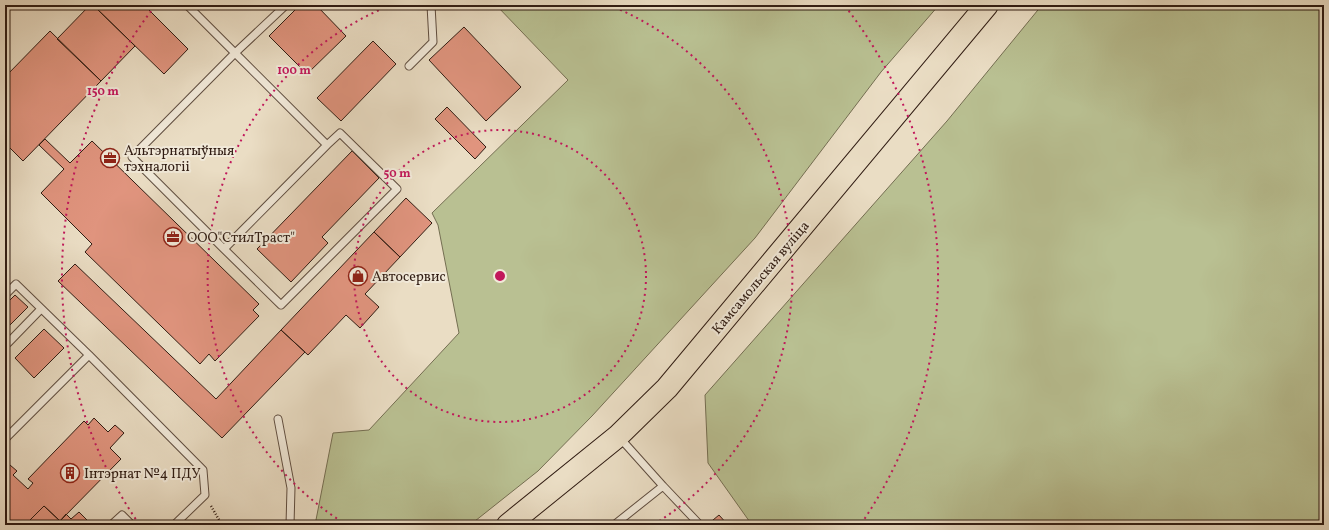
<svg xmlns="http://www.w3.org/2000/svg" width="1329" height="530" viewBox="0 0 1329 530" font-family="Vollkorn,serif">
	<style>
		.green { fill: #b9c092; stroke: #746e52 }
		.building { fill: #e0947e; stroke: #301c13 }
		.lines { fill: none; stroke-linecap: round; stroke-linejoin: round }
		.lane-casing { stroke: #5e4c3f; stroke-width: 9 }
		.primary-casing { stroke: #301c13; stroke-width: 24 }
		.path { stroke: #301c13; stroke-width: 2.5; stroke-dasharray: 1 2; stroke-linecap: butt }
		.lane { stroke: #f1e9d9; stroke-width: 7 }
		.primary { stroke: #eaddc4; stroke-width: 22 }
		.ring { fill: none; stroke: #c2185b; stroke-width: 2; stroke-dasharray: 2 4 }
		.labels { text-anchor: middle; stroke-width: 4; stroke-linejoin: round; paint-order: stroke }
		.poi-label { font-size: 14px; fill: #301c13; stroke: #f1e9d9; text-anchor: start }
		.street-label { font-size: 14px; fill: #301c13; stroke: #f1e9d9 }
		.centre { fill: #c2185b; stroke: #f1e9d9; stroke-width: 2 }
		.ring-label { font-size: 12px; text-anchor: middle; font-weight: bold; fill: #c2185b; stroke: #f1e9d9; stroke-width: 4; stroke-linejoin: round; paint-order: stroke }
	</style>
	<rect width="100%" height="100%" fill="#eaddc4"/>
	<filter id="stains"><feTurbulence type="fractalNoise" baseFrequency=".005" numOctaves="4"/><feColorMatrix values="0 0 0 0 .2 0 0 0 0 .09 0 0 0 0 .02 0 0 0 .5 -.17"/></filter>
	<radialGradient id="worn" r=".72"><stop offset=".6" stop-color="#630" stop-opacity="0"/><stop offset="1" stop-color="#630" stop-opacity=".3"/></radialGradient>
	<!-- green -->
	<path class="green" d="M496 5H939L881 72 755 238 592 416 538 471 470 525H315L333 433 369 430 459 333 438 225 432 213 568 80Z
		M1042 5H1324V525H752L708 463 705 395 947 121Z"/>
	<!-- building -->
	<path class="building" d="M90 5H93L135 46 101 81 57 39Z
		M93 5H144L188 49 164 74Z
		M300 5H316L346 36 307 74 269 36Z
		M464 27 521 87 486 121 429 60Z
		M50 31 101 81 23 161 5 143V77Z
		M373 41 396 64 341 121 317 98Z
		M447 107 486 147 475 159 435 119Z
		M45 139 70 163 92 141 259 304 253 310 259 316 215 361 209 354 200 364 85 252 92 244 41 193 64 169 39 145Z
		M352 151 379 178 322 237 328 243 291 282 257 249Z
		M406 198 432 223 400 257 374 232Z
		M374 232 400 257 365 294 379 307 360 328 346 315 308 355 281 330Z
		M75 264 216 399 281 330 305 352 222 438 58 281Z
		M15 295 28 307 8 327 5 324V305Z
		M44 329 64 348 34 378 15 358Z
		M94 418 108 432 115 425 124 433 110 448 121 459 60 521 44 506 27 523 28 525H5V470L10 465 17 471 13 475 28 489 33 483 28 479 84 421 88 425Z
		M44 506 60 521 66 514 71 519 79 512 87 520 83 525H28L27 523Z
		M719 515 728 525H707Z"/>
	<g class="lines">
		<defs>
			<path id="lane" d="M187 5 235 53 286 5
				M235 53 327 145 224 249 132 157Z
				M409 66 433 42 431 5
				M224 249 281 305 397 189 340 133 327 145
				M5 295 16 284 89 355
				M5 340 8 343 41 309
				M278 419 291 488 290 525
				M620 438 663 486
				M5 439 89 355 203 470 205 495 174 525
				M111 525 122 515 132 525
				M614 525 663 486 700 525"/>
			<path id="primary" d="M508 525 618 436 667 388 987 5"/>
		</defs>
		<!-- lane casing -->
		<use href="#lane" class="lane-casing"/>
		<!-- primary casing -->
		<use href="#primary" class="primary-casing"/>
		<!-- path -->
		<path class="path" d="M5 268 9 274
			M5 375 8 394 5 406
			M211 506 222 525"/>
		<!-- lane -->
		<use href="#lane" class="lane"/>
		<!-- primary -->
		<use href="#primary" class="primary"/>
	</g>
	<!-- distance rings -->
	<g class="ring">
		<circle cx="500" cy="276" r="146"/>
		<path d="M347 525A292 292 0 0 1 391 5M609 5A292 292 0 0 1 653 525"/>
		<path d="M139 524A438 438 0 0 1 155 6M845 6A438 438 0 0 1 861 524"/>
	</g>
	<!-- icons -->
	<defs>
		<symbol id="office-ring" viewBox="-11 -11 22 22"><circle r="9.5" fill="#f1e9d9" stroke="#8f2418" stroke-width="1.5"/><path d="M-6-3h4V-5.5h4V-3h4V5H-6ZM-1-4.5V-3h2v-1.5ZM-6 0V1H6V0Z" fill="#8f2418"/></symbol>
		<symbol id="shop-ring" viewBox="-11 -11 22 22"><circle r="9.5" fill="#f1e9d9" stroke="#8f2418" stroke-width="1.5"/><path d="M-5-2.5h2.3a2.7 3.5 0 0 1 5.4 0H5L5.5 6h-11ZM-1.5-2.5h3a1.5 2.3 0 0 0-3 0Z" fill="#8f2418"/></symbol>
		<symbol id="building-ring" viewBox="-11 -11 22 22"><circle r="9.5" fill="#f1e9d9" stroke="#8f2418" stroke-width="1.5"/><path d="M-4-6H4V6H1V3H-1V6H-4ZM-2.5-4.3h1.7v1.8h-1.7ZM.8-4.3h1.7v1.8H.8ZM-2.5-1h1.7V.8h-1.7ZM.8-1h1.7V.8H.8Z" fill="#8f2418"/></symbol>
	</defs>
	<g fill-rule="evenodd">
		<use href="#office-ring" x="99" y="147" width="22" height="22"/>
		<use href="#office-ring" x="162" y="226" width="22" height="22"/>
		<use href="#shop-ring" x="347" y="265" width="22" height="22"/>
		<use href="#building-ring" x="59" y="462" width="22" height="22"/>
	</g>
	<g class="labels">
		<!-- poi labels -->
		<g class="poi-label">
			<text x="124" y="155">Альтэрнатыўныя<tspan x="124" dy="16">тэхналогіі</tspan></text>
			<text x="187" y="242">ООО"СтилТраст"</text>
			<text x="372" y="281">Автосервис</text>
			<text x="84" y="478">Інтэрнат №4 ПДУ</text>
		</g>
		<!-- street labels -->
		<g class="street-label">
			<text transform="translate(760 277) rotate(-50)" y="5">Камсамольская вуліца</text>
		</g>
	</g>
	<circle cx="500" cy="276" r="6" class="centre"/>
	<g class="ring-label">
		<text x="294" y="74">100 m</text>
		<text x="103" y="95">150 m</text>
		<text x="397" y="177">50 m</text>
	</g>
	<!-- margin -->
	<rect width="1329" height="530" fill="none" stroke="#eaddc4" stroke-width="20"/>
	<rect x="6" y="6" width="1317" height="518" fill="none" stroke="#301c13" stroke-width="2"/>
	<rect x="10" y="10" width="1309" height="510" fill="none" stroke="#301c13"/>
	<rect width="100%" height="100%" filter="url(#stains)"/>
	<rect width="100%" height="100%" fill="url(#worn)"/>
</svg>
